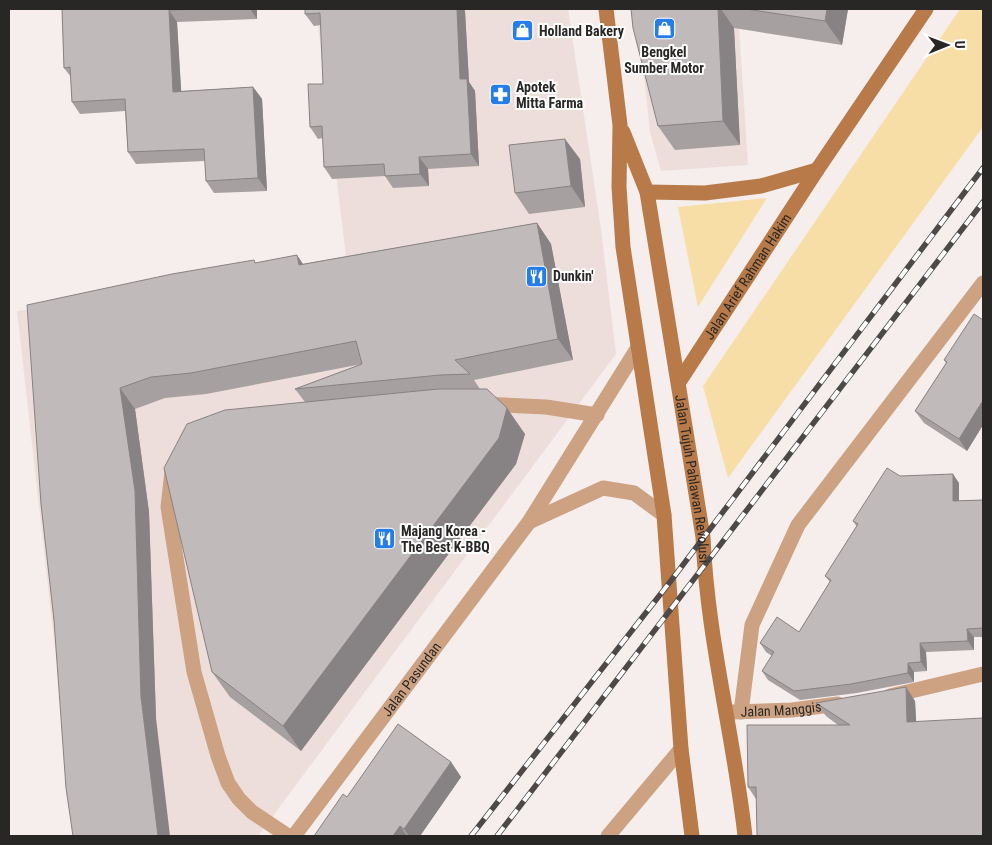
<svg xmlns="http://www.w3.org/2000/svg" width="992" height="845" viewBox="0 0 992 845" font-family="'Roboto Condensed',sans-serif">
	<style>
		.built { fill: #eededb }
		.green { fill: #f7dea6 }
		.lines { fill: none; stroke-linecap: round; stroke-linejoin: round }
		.service { stroke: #cca282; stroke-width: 15 }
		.minor { stroke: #cca282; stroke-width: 15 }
		.tertiary { stroke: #cca282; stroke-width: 15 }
		.secondary { stroke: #b77a48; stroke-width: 15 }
		.rail-casing { stroke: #4c4948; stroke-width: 5.5 }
		.rail { stroke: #fff; stroke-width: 4; stroke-dasharray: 11; stroke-linecap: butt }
		.wall { fill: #a6a0a1 }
		.shaded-wall { fill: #878283 }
		.building { fill: #c1babb; stroke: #878283 }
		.labels { text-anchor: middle; stroke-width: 4; stroke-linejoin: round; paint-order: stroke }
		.poi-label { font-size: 14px; font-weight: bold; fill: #292726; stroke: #fff; text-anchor: start }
		.street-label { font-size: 14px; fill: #292726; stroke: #fff }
	</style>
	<rect width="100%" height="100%" fill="#f6eeed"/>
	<!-- built -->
	<path class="built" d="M316 9H568L601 229 616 354 258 836H76L17 311 347 265Z
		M637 9 739 26 748 165 661 171 650 132Z"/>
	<!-- green -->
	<path class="green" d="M960 9H983V127L728 478 703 386Z
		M767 198 698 307 678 207Z"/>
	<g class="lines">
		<!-- service -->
		<path class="service" d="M482 404 546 407 597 415
			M172 471 168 507 194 672 218 756 228 783 239 799 252 812 288 836"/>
		<!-- minor -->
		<g class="minor">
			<path d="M890 696 983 674"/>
			<path id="s1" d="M731 712 792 710 838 704"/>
			<path d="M741 712 752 625 798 525 983 283"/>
		</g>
		<!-- tertiary -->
		<g class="tertiary">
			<path d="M529 522 603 488 634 493 664 515"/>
			<path id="s2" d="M294 836 529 522 637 349"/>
			<path d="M608 836 681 749"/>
		</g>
		<!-- secondary -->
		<g class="secondary">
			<path d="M606 9 620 125 619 187 623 247 664 515 681 749 692 836"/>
			<path id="s3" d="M623 132 647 192 703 537C707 638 734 736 745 836"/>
			<path d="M647 192 705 193 761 186 817 170"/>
			<path id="s4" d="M679 382 817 170 926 9"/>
		</g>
		<defs>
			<path id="rail" d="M471 836 670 582 983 168
				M497 836 983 202"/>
		</defs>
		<!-- rail casing -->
		<use href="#rail" class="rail-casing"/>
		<!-- rail -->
		<use href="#rail" class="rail"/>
	</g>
	<!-- wall -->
	<path class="wall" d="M62 9H257V19L177 22 181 91 253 87 262 99 267 191 214 193 206 181 205 161 136 164 128 152 125 111 80 114 72 102 71 77 64 68Z
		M305 9 465 11 469 82 475 91 479 166 428 169 429 186 393 188 385 176 332 179 324 167 323 138 318 139 310 127 323 84 321 25 314 26 305 14Z
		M631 9H848L842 45 734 28 740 145 675 150 658 126Z
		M580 159 585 207 529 214 515 193Z
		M537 223 551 244 573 360 474 380 480 389 525 434 516 464 301 751 230 697 212 672 305 402 295 389 362 364 206 394 165 398 135 409 149 512 156 718 54 620 41 504 172 274 256 263 303 264Z
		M983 320V425L967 451 924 423 915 411 946 363 944 360Z
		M900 476 959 483V501L983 500V637H974V650L926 652 927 671 914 672V682L857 693 800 700 768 680 762 671 772 656 766 652 760 643 799 632 830 582 825 576 857 527 853 521Z
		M915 701 916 722 756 799 748 787 838 725 826 716 816 703Z
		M451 762 461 777 420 836H314L347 797Z"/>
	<!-- shaded-wall -->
	<path class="shaded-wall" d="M250 9H257V19Z
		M457 9H464L465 11 469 82 475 91 479 166 471 154 460 79Z
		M718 9H721L734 28 740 145 723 121Z
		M827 9H848L842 45 825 21Z
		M169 10 177 22 182 104 173 92Z
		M253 87 262 99 267 191 258 178Z
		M565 139 580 159 585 207 571 186Z
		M419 157 428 169 429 186 420 174Z
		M537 223 551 244 573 360 558 339Z
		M297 255 311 276 299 265Z
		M120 388 135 409 149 512 156 718 170 836H158L141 697Z
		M982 402 983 404V425L967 451 959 439Z
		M507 408 525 434 516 464 301 751 283 726Z
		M953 474 959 483V510L953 501Z
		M967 629 974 637V650L968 641Z
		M920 643 926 652 927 671 921 662Z
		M908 663 914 672V682L908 673Z
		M906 687 915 701 917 736 907 722Z
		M451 762 461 777 420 836H409L404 829Z
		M400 826 407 836H393Z"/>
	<!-- building -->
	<path class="building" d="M62 9H204L169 10 173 92 253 87 258 178 206 181 204 149 128 152 125 99 72 102 70 67 64 68Z
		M305 9H457L460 79H467L471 154 419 157 420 174 385 176 384 164 324 167 322 126 310 127 308 84H323L320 13 305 14Z
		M631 9H718L723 121 658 126 633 28Z
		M746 9H827L825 21Z
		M565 139 571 186 515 193 509 145Z
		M537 223 558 339 455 360 470 374 440 375 295 389 362 364 356 341 191 373 151 377 120 388 135 491 141 697 158 836H73L66 788 54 620 41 504 27 305 172 274 254 260 255 263 297 255 299 265Z
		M974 314 983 320V403L982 402 959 439 915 411 947 362 944 360Z
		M438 389H487L507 408 499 438 283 726 212 672 164 468 187 424 225 410Z
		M887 468 900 476 953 474V501L983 500V628L967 629 968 641 920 643 921 662 908 663V673L851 684 794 691 762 671 774 652 760 643 777 617 799 632 831 580 825 576 858 524 853 521Z
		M906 687 907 722 983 718V836H757L756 787H748L747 725H850L816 703Z
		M398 724 451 762 404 829 400 826 393 836H314L343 794 347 797Z"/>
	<!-- icons -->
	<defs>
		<symbol id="shop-square" viewBox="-11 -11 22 22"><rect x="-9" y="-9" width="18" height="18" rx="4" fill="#257de7" stroke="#fff"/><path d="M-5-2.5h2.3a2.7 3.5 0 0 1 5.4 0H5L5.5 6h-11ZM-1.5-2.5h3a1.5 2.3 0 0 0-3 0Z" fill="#fff"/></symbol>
		<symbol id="pharmacy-square" viewBox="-11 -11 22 22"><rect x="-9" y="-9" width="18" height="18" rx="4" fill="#257de7" stroke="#fff"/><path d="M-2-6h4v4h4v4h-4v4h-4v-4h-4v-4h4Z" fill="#fff"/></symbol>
		<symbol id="restaurant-square" viewBox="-11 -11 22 22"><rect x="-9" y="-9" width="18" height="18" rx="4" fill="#257de7" stroke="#fff"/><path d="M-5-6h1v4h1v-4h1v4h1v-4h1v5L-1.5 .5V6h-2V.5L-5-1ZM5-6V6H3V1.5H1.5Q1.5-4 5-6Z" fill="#fff"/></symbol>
	</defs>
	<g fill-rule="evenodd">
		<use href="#shop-square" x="652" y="16" width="25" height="25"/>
		<use href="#shop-square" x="510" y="18" width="25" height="25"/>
		<use href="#pharmacy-square" x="488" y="82" width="25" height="25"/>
		<use href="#restaurant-square" x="524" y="264" width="25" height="25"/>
		<use href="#restaurant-square" x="372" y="526" width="25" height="25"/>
	</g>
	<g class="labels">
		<!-- poi labels -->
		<g class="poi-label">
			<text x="539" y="36">Holland Bakery</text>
			<text x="664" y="57" text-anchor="middle">Bengkel<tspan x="664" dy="16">Sumber Motor</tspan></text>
			<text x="516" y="92">Apotek<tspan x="516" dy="16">Mitta Farma</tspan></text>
			<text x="553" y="281">Dunkin'</text>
			<text x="401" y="536">Majang Korea -<tspan x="401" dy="16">The Best K-BBQ</tspan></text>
		</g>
		<!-- street labels -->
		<g class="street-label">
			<text dy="5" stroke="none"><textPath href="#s4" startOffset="126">Jalan Arief Rahman Hakim</textPath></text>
			<text dy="5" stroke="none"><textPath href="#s3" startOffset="355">Jalan Tujuh Pahlawan Revolusi</textPath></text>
			<text dy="5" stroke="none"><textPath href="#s2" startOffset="196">Jalan Pasundan</textPath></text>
			<text dy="5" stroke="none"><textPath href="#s1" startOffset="50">Jalan Manggis</textPath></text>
		</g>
	</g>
	<!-- border -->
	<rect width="992" height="845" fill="none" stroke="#292726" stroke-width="20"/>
	<!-- north arrow -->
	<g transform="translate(947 45) rotate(89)" stroke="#ffffff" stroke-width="4" paint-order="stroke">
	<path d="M0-4L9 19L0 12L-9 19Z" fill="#292726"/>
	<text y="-8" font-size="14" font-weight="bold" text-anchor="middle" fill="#292726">U</text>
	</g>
</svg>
